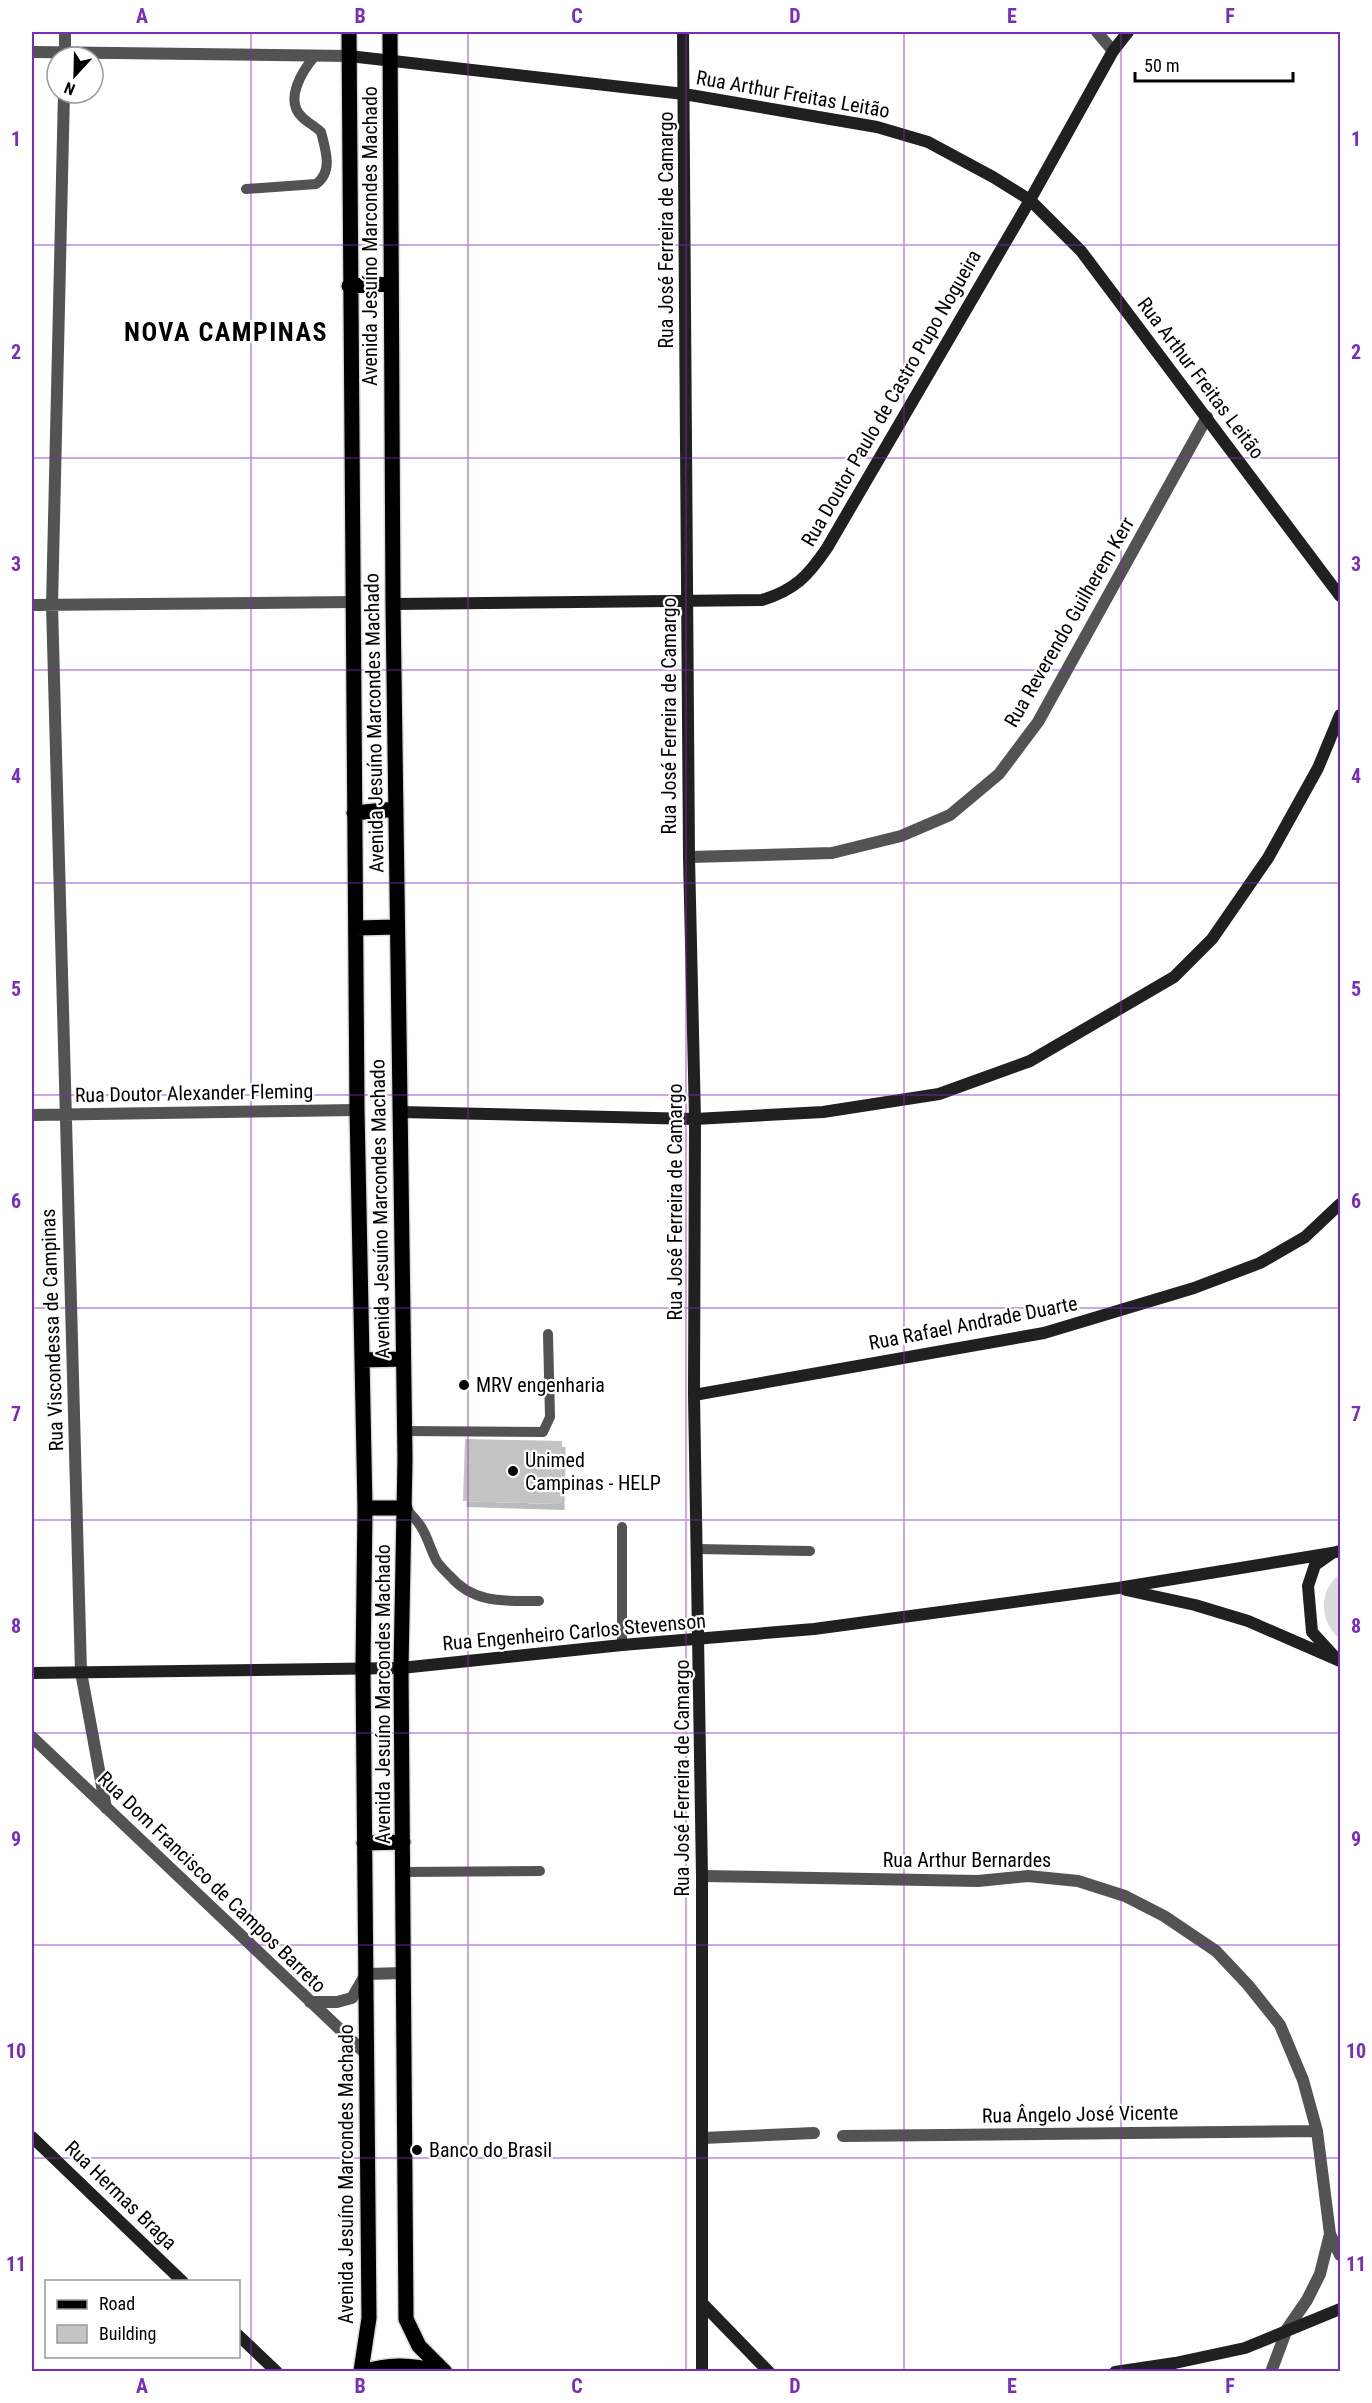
<svg xmlns="http://www.w3.org/2000/svg" width="1372" height="2403" viewBox="0 0 1372 2403" font-family="'Roboto Condensed',sans-serif">
	<style>
		.green { fill: #dadada }
		.building { fill: #c3c3c3; filter: url(#shadow) }
		.lines { fill: none; stroke-linecap: round; stroke-linejoin: round }
		.primary-casing { stroke: #dbdbdb; stroke-width: 18 }
		.lane { stroke: #535353; stroke-width: 10 }
		.street { stroke: #535353; stroke-width: 12 }
		.secondary { stroke: #202020; stroke-width: 12 }
		.primary { stroke: #000; stroke-width: 15 }
		.grid { fill: none; stroke: #7b2cbf; stroke-width: 1.5; stroke-opacity: 0.55 }
		.poi-dot { fill: #000; stroke: #fff; stroke-width: 2 }
		.labels { text-anchor: middle; stroke-width: 4.5; stroke-linejoin: round; paint-order: stroke }
		.street-label { font-size: 20px; fill: #000; stroke: #fff }
		.poi-label { font-size: 20px; fill: #000; stroke: #fff; text-anchor: start }
		.district-label { font-size: 26px; font-weight: bold; letter-spacing: 1.5px; fill: #000; stroke: #fff }
		.neatline { fill: none; stroke: #7b2cbf; stroke-width: 2 }
		.grid-label { font-size: 20px; text-anchor: middle; font-weight: bold; fill: #7b2cbf }
	</style>
	<defs>
		<filter id="shadow"><feDropShadow dx="3.5" dy="6" stdDeviation="0" flood-color="#0004"/></filter>
	</defs>
	<rect width="100%" height="100%" fill="#fff"/>
	<!-- green -->
	<path class="green" d="M1340 1574V1639C1319 1622 1318 1590 1340 1574Z"/>
	<!-- building -->
	<path class="building" d="M465 1439 562 1441 561 1504 463 1501Z"/>
	<g class="lines">
		<defs>
			<path id="primary" d="M349 32 357 1110 365 1508 363 1668 369 2318 361 2371
				M390 32 393 604 405 1459 401 1668 406 2319 419 2346 445 2372
				M349 286 390 284
				M354 813 396 809
				M356 928 397 927
				M362 1360 403 1359
				M365 1508H405
				M364 1843 403 1842
				M361 2372C387 2365 410 2363 436 2372"/>
		</defs>
		<!-- primary casing -->
		<use href="#primary" class="primary-casing"/>
		<!-- lane -->
		<path class="lane" d="M246 189 316 184C333 172 326 151 321 132 315 126 308 123 302 117 284 100 302 71 315 56
			M404 1431 543 1432 550 1417 548 1334
			M405 1508C426 1529 424 1533 435 1558 438 1565 445 1571 450 1576 474 1604 505 1601 539 1601
			M622 1527V1645
			M698 1549 810 1551
			M403 1872 540 1871"/>
		<!-- street -->
		<path class="street" d="M65 32V57
			M1097 32 1113 51
			M32 52 349 56
			M64 93 52 605 81 1672 106 1808
			M32 605 352 602
			M689 857 832 853 901 836 950 815 999 774 1038 722 1207 417
			M32 1115 357 1110
			M32 1737 367 2055
			M702 1876 978 1881 1028 1876 1078 1881 1125 1896 1164 1916 1216 1951 1248 1985 1280 2025 1303 2080 1317 2131 1330 2234 1320 2274 1307 2300 1287 2329 1271 2372
			M310 2002H337L352 1998 366 1974 404 1973
			M843 2136 1317 2131
			M703 2138 814 2133
			M1330 2234 1340 2255"/>
		<!-- secondary -->
		<path class="secondary" d="M683 32 689 857 695 1119 694 1395 702 1876V2372
			M349 56 684 94 877 127 928 142 993 177 1030 200 1081 251 1340 596
			M393 604 762 600C795 590 808 576 827 548L1030 200 1113 51 1128 32
			M400 1112 695 1119 823 1112 939 1094 1030 1061 1174 977 1212 939 1268 858 1318 768 1340 715
			M694 1395 1044 1333 1194 1288 1260 1263 1305 1237 1340 1204
			M1126 1590 1195 1605 1248 1621 1340 1661
			M1334 1656 1312 1632 1308 1586 1315 1565 1332 1553 1340 1551
			M32 1673 401 1668 622 1645 814 1629 1118 1588 1332 1553
			M32 2137 183 2282
			M702 2303 769 2372
			M238 2335 277 2372
			M1115 2372 1175 2363 1245 2348 1340 2309"/>
		<!-- primary -->
		<use href="#primary" class="primary"/>
	</g>
	<!-- grid -->
	<path class="grid" d="M251 32V2372M468 32V2372M686 32V2372M904 32V2372M1121 32V2372M32 245H1340M32 458H1340M32 670H1340M32 883H1340M32 1095H1340M32 1308H1340M32 1520H1340M32 1733H1340M32 1945H1340M32 2158H1340"/>
	<!-- markers -->
	<g class="poi-dot">
		<circle cx="464" cy="1385" r="6"/>
		<circle cx="513" cy="1471" r="6"/>
		<circle cx="417" cy="2150" r="6"/>
	</g>
	<g class="labels">
		<!-- street labels -->
		<g class="street-label">
			<text transform="translate(793 94) rotate(10)" y="7">Rua Arthur Freitas Leitão</text>
			<text transform="translate(666 230) rotate(-90)" y="7">Rua José Ferreira de Camargo</text>
			<text transform="translate(370 236) rotate(-90)" y="7">Avenida Jesuíno Marcondes Machado</text>
			<text transform="translate(1201 378) rotate(53)" y="7">Rua Arthur Freitas Leitão</text>
			<text transform="translate(891 398) rotate(-60)" y="7">Rua Doutor Paulo de Castro Pupo Nogueira</text>
			<text transform="translate(1069 622) rotate(-60)" y="7">Rua Reverendo Guilherem Kerr</text>
			<text transform="translate(669 716) rotate(-90)" y="7">Rua José Ferreira de Camargo</text>
			<text transform="translate(374 723) rotate(-91)" y="7">Avenida Jesuíno Marcondes Machado</text>
			<text transform="translate(194 1093) rotate(-1)" y="7">Rua Doutor Alexander Fleming</text>
			<text transform="translate(675 1202) rotate(-90)" y="7">Rua José Ferreira de Camargo</text>
			<text transform="translate(380 1209) rotate(-91)" y="7">Avenida Jesuíno Marcondes Machado</text>
			<text transform="translate(973 1323) rotate(-11)" y="7">Rua Rafael Andrade Duarte</text>
			<text transform="translate(52 1330) rotate(-92)" y="7">Rua Viscondessa de Campinas</text>
			<text transform="translate(574 1632) rotate(-5)" y="7">Rua Engenheiro Carlos Stevenson</text>
			<text transform="translate(383 1694) rotate(-90)" y="7">Avenida Jesuíno Marcondes Machado</text>
			<text transform="translate(682 1778) rotate(-90)" y="7">Rua José Ferreira de Camargo</text>
			<text x="967" y="1867">Rua Arthur Bernardes</text>
			<text transform="translate(212 1882) rotate(44)" y="7">Rua Dom Francisco de Campos Barreto</text>
			<text transform="translate(1080 2114) rotate(-1)" y="7">Rua Ângelo José Vicente</text>
			<text transform="translate(346 2174) rotate(-90)" y="7">Avenida Jesuíno Marcondes Machado</text>
			<text transform="translate(121 2195) rotate(44)" y="7">Rua Hermas Braga</text>
		</g>
		<!-- poi labels -->
		<g class="poi-label">
			<text x="476" y="1392">MRV engenharia</text>
			<text x="525" y="1467">Unimed<tspan x="525" dy="23">Campinas - HELP</tspan></text>
			<text x="429" y="2157">Banco do Brasil</text>
		</g>
		<!-- district labels -->
		<g class="district-label">
			<text x="226" y="341">NOVA CAMPINAS</text>
		</g>
	</g>
	<!-- border -->
	<rect width="1372" height="2403" fill="none" stroke="#ffffff" stroke-width="66"/>
	<!-- legend -->
	<rect x="45" y="2280" width="195" height="78" fill="#ffffff" stroke="#999999" stroke-width="1.5"/>
	<rect x="57" y="2300" width="30" height="9" fill="#000000" stroke="#999999" stroke-width="1.5"/>
	<text x="99" y="2310" font-size="18" fill="#000000">Road</text>
	<rect x="57" y="2325" width="30" height="18" fill="#c3c3c3" stroke="#999999" stroke-width="1.5"/>
	<text x="99" y="2340" font-size="18" fill="#000000">Building</text>
	<!-- north arrow -->
	<g transform="translate(75 75) rotate(202)"><circle r="28" fill="#ffffff" stroke="#999999" stroke-width="1.5"/>
	<path d="M0-4.5L10 22L0 15L-10 22Z" fill="#000000"/>
	<text y="-9" font-size="16" font-weight="bold" text-anchor="middle" fill="#000000">N</text>
	</g>
	<!-- scale -->
	<path d="M1135 72v9h158v-9" fill="none" stroke="#000000" stroke-width="3"/>
	<text x="1144" y="72" font-size="18" fill="#000000" stroke="#ffffff" stroke-width="4.5" paint-order="stroke">50 m</text>
	<rect x="33" y="33" width="1306" height="2337" class="neatline"/>
	<g class="grid-label">
		<text x="142" y="23">A</text>
		<text x="360" y="23">B</text>
		<text x="577" y="23">C</text>
		<text x="795" y="23">D</text>
		<text x="1012" y="23">E</text>
		<text x="1230" y="23">F</text>
		<text x="16" y="146">1</text>
		<text x="1356" y="146">1</text>
		<text x="16" y="359">2</text>
		<text x="1356" y="359">2</text>
		<text x="16" y="571">3</text>
		<text x="1356" y="571">3</text>
		<text x="16" y="783">4</text>
		<text x="1356" y="783">4</text>
		<text x="16" y="996">5</text>
		<text x="1356" y="996">5</text>
		<text x="16" y="1208">6</text>
		<text x="1356" y="1208">6</text>
		<text x="16" y="1421">7</text>
		<text x="1356" y="1421">7</text>
		<text x="16" y="1633">8</text>
		<text x="1356" y="1633">8</text>
		<text x="16" y="1846">9</text>
		<text x="1356" y="1846">9</text>
		<text x="16" y="2058">10</text>
		<text x="1356" y="2058">10</text>
		<text x="16" y="2271">11</text>
		<text x="1356" y="2271">11</text>
		<text x="142" y="2393">A</text>
		<text x="360" y="2393">B</text>
		<text x="577" y="2393">C</text>
		<text x="795" y="2393">D</text>
		<text x="1012" y="2393">E</text>
		<text x="1230" y="2393">F</text>
	</g>
</svg>
